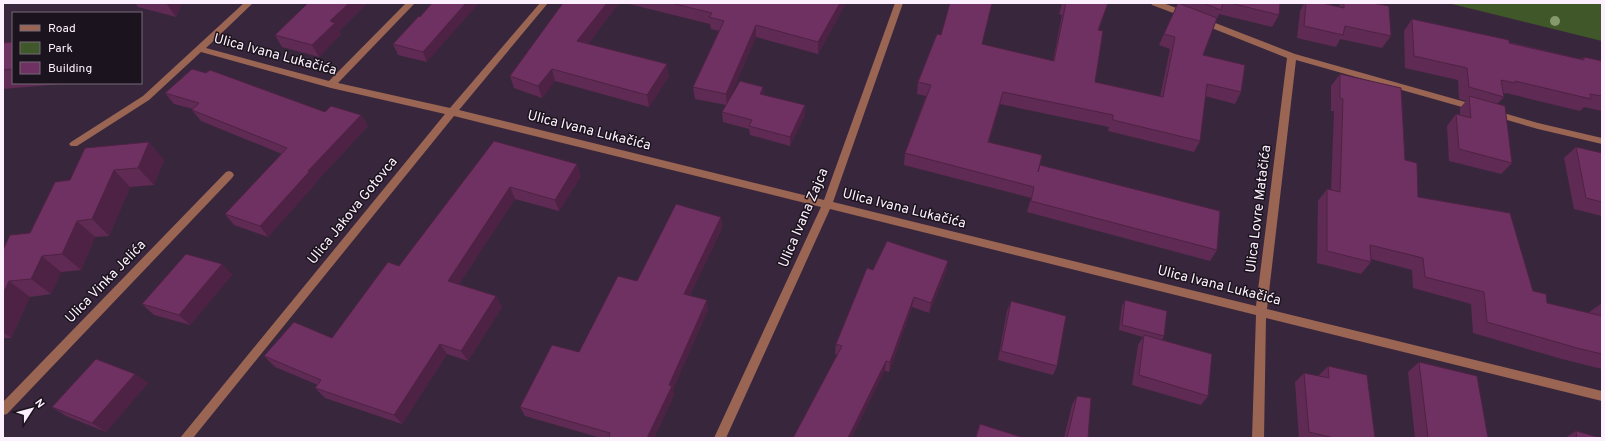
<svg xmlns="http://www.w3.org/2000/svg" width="1605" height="441" font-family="Overpass,sans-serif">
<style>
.green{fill:#405729}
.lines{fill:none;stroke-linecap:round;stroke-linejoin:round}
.minor{fill:#9b6553;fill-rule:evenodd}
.tree{fill:#84996c}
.wall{fill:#5f2a53}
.shaded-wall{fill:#4e2244}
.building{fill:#6f3161;stroke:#4e2244}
.labels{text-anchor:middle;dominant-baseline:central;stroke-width:3;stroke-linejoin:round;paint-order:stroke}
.street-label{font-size:14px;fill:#fcf0fe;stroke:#1b131d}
</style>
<rect width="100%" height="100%" fill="#38273c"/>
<path class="green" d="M1448,3H1602V41Z"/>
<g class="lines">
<path class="minor" d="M244,3H253L206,48L329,81L406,3H415L338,83L450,108L540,3H548L459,110L824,200L895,3H903L833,202L1256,306L1287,58L1199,23L1198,21L1202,18L1205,19L1295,54L1476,105L1481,108L1476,111L1296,60L1267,309L1602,391V401L1266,318L1264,438H1252L1256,315L830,209L726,438H714L821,207L454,116L193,438H180L445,114L331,88L201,52L149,100L77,146H71L69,144L71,142L143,96Z
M1151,3H1163L1190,13L1191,15L1187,18L1184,17L1152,5Z
M1493,110L1538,123L1602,138V144L1538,129L1490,115L1488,113L1490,111Z
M229,171L232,172L234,175L232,178L7,414L3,415V402L226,172Z"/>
</g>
<circle class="tree" cx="1555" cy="21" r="5"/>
<path class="wall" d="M135,3H182L176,17L138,7Z
M308,3H367L339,31L341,34L319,57L282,47L275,35Z
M561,3H619L588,44L669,76L649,107L555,81L542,98L514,88L510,76L563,4Z
M625,3H846L818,54L756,37L729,99L764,95L805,115L790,146L750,135L749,129L723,122L722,112L726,105L695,99L693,87L719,31L711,29L710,24Z
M1062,3H1108L1099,30L1095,82L1160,97L1170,49L1159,45L1178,3H1280L1279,15L1272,27L1219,14L1203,55L1241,92L1235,104L1205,96L1200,141L1194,152L1108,131L1109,127L1000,104L989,142L1217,250L1210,261L1027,212L1031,198L904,165L905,153L926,96L917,94L918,82L941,35L1053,61L1062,15L1059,14Z
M1304,3H1321L1338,7L1341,3H1372L1391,36L1382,48L1340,39L1336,47L1297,38L1300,11Z
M419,16L427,62L398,55L393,44Z
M1412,19L1581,59L1584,57L1602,61V111L1584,107L1580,111L1506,93L1504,94H1503L1504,97L1497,104L1512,163L1501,174L1449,161L1447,126L1456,114L1460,115V108L1466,101L1459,99L1458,80L1405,68L1404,31Z
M13,42V83H73L3,89V43Z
M1340,74L1405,160L1418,197L1547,303L1588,313L1602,303V369L1562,359L1473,333L1471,304L1413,288L1412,270L1371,259V262L1361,274L1317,263L1318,201L1327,189L1331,190L1334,111H1331V86Z
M165,93L325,112L361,115L368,126L316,182V183L268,237L234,225L225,214L282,154L201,121L192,110L193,109L174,104Z
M494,141L581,176L559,211L515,199L459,284L496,296L502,307L468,361L447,354L402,424L325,398L315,388L318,385L275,367L264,356L332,338L399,266Z
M149,142L164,160L154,185L130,187L109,236L95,237L81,270L61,272L51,294L30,297L11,338H3V250L30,233L70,180Z
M1576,147L1602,153V216L1574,209L1564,158Z
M721,217L722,228L690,295L708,310L673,389L674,395L654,438H601L525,416L520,407L579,352L637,281Z
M948,261L946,272L929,313L912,307L889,372L835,354L836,344L873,270Z
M222,264L232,275L190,325L154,315L142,304Z
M1125,300L1164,336L1162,340L1208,396L1201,405L1132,385L1138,345L1143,337L1119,330L1122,306Z
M1011,301L1057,366L1053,375L998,360L1007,311Z
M1419,362L1488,438H1415L1408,372Z
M1328,366L1375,438H1299L1295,382L1304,373L1318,376Z
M135,374L148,383L106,432L66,416L52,407Z
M1077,396L1088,438H1064L1072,405Z
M980,424L1024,438H975Z
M1576,431L1601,438H1565Z"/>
<path class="shaded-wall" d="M166,3H182L176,17Z
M349,3H367L339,31L341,34L319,57L312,45L330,21Z
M466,3H479L427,62L423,52Z
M607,3H619L581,53L577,41Z
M840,3H846L818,54V42Z
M756,25V37L727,105L726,94Z
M667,64L669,76L649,107L647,95Z
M552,69L555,81L542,98L538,86Z
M763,87L764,97L760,94Z
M1003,92L1000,104L985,154L988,142Z
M805,105V115L790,146V137Z
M361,115L368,126L316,182V183L268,237L260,226L308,171Z
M149,142L164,160L154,185L138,168Z
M577,164L581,176L559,211L555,200Z
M114,170L130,187L109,236L92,219Z
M510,187L515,199L454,292L448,281Z
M721,217L722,228L686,304L684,294Z
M77,221L95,237L81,270L62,254Z
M42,256L61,272L51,294L31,279Z
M948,261L946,272L929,313L931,303Z
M222,264L232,275L190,325L179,315Z
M9,281L30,297L11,338L3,332V294Z
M496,296L502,307L468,361L461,351Z
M914,297L912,307L889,372L890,362Z
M707,300L708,310L673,389L674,395L654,438H647L669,385Z
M440,344L447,354L402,424L394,415Z
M886,361L885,370L852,438H848Z
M135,374L148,383L106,432L92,423Z"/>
<path class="building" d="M308,3H349L330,21L335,23L312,45L275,35Z
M432,3H466L423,52L393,44L419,16L420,17Z
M563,3H607L577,41L667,64L647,95L552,69L538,86L510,76Z
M671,3H840L818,42L756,25L726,94L693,87L724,21L709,17L712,13Z
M950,3H992L982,44L1054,61L1066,3H1108L1098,30L1103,31L1095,82L1163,97L1175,37L1164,34L1178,3L1217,18L1203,55L1245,65L1241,92L1207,84L1200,141L1113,120V115L1003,92L988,142L1042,155L1038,172L1040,165L1220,211L1217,250L1031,201L1034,187L905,153L931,85L918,82L937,34L941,35Z
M1203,3H1223L1221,10Z
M1230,3H1280L1279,15Z
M1306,3H1321L1344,8V3H1372L1389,6L1391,36L1345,26L1343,35L1304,26Z
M1412,19L1509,40V43L1584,60V57L1602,61V96L1590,94L1591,99L1515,81V83L1501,80L1504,97L1469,87L1467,68L1414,56Z
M13,42V69L3,70V43Z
M192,69L206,73L210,70L325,112L331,106L361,115L308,171L309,172L260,226L225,214L287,148L192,110L199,103L165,93Z
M1340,74L1401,88L1405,160L1417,163L1418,197L1510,213L1533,291L1546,294L1547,303L1602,316V354L1577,348L1487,322L1484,292L1425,277L1423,258L1370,245L1371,262L1327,251V189L1340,192L1343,99L1340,98Z
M740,81L763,87L760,94L805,105L790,137L749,126L752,120L722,112Z
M1469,96L1505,106L1512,163L1459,149L1456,114L1471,118Z
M494,141L577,164L555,200L510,187L448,281L496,296L461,351L440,344L394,415L315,388L321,380L264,356L294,322L332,338L388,262L399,266Z
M149,142L138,168L114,170L92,219L77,221L62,254L42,256L31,279L9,281L3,294V250L10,235L30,233L55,182L70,180L85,148Z
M1576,147L1602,153V202L1586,198Z
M676,204L721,217L684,294L707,300L669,385L672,386L647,438H609L610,433L520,407L552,345L579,352L618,276L637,281Z
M887,241L948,261L931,303L914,297L890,362L886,361L848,438H793L842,346L836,344L867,268L873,270Z
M186,254L222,264L179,315L142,304Z
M1125,300L1167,311L1164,336L1122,325Z
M1011,301L1066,316L1057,366L1001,351Z
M1144,335L1212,354L1208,396L1139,375Z
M96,359L135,374L92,423L52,407Z
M1419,362L1477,376L1488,438H1428Z
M1328,366L1367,375L1375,438H1334L1309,432L1304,373L1329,378Z
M1077,396L1091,398L1088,438H1067Z
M980,424L1024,438H976Z
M1576,431L1601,438H1577Z"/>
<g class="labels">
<g class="street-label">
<text transform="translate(275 55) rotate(15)">Ulica Ivana Lukačića</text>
<text transform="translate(589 131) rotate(14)">Ulica Ivana Lukačića</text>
<text transform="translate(904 209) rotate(14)">Ulica Ivana Lukačića</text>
<text transform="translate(1259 209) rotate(-83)">Ulica Lovre Matačića</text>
<text transform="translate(353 211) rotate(-51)">Ulica Jakova Gotovca</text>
<text transform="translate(804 218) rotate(-67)">Ulica Ivana Zajca</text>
<text transform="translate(106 282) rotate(-46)">Ulica Vinka Jelića</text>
<text transform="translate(1219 286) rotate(14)">Ulica Ivana Lukačića</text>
</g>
</g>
<rect width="1605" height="441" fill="none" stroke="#fcf0fe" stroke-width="8"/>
<rect x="12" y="12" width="130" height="72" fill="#1b131d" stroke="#756b77"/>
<rect x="20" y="25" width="20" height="6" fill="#9b6553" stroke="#756b77"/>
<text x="48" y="32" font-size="12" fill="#fcf0fe">Road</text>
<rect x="20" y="42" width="20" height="12" fill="#405729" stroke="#756b77"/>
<text x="48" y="52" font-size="12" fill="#fcf0fe">Park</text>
<rect x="20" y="62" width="20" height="12" fill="#6f3161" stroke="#756b77"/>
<text x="48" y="72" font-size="12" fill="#fcf0fe">Building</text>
<g transform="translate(32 409) rotate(54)" stroke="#1b131d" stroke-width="3" paint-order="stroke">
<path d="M0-3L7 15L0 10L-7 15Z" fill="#fcf0fe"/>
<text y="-6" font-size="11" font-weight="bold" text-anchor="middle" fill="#fcf0fe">N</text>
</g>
</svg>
